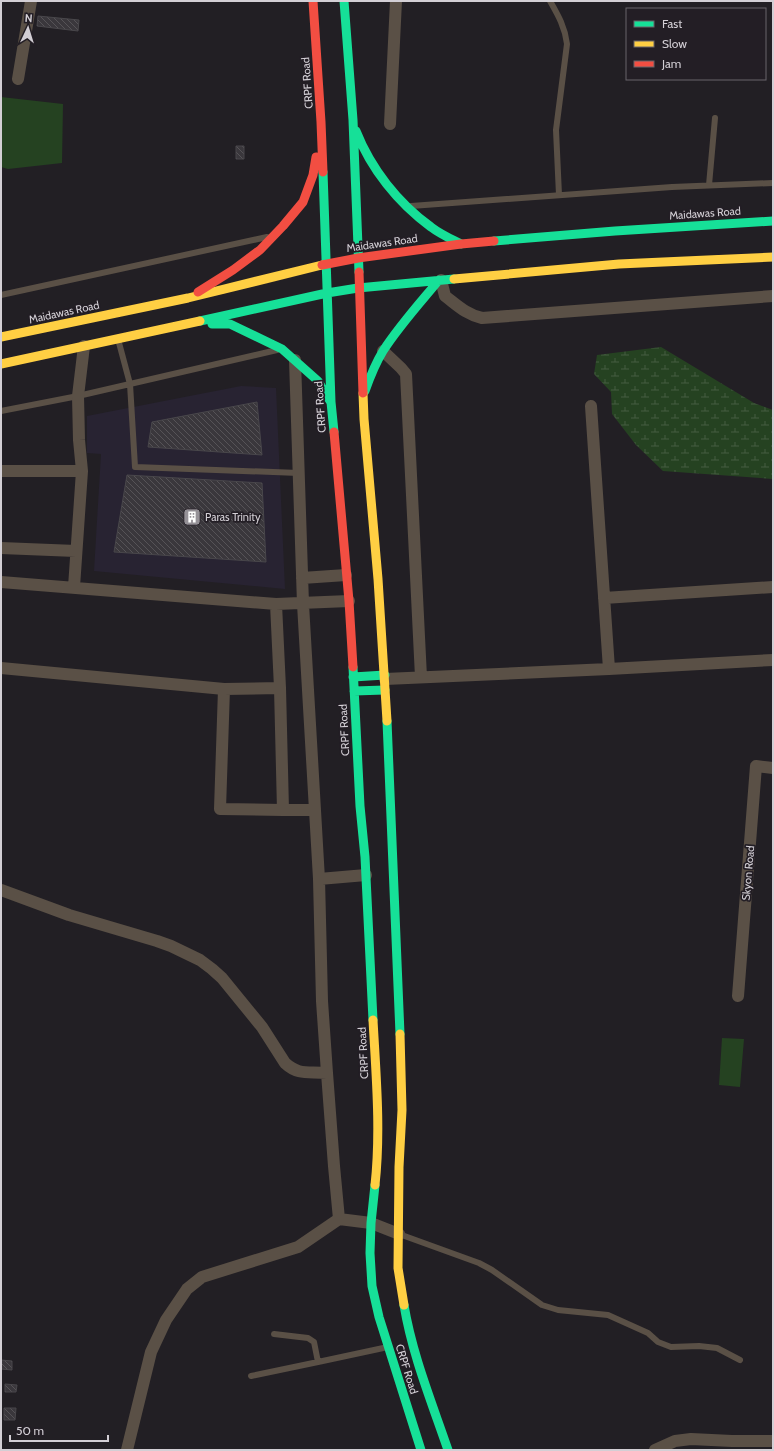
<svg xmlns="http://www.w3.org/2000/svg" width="774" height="1451" font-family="Cabin,sans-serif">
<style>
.commercial{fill:#282332}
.wetland{fill:url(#wetland-marsh)}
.pitch{fill:#254221}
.building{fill:url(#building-back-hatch);stroke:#49474b}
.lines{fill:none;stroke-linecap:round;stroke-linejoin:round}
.lane{stroke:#5a5046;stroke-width:6}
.street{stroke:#5a5046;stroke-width:12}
.fast{stroke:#16e098;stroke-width:9}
.slow{stroke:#ffcf43;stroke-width:9}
.jam{stroke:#f24e42;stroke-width:9}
.labels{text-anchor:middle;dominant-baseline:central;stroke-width:3.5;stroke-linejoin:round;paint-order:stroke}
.street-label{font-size:11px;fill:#d3cfd5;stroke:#231e25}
.poi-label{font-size:11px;fill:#d3cfd5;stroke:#231e25;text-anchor:start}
</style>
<defs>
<pattern id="wetland-marsh" width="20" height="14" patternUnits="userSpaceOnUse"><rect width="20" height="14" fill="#254221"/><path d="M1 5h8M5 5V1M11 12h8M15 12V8" fill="none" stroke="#445c40"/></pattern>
<pattern id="building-back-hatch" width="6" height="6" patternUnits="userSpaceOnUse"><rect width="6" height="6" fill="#3a373c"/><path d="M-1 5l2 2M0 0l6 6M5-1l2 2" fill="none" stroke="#565357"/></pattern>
</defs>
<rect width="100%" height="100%" fill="#221f24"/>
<path class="commercial" d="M241,386L276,388L285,589L94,571L101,454L87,453V416Z"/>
<path class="wetland" d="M661,347L754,403L773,410V479L663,471L636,445L612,414L611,392L594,374L597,355Z"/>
<path class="pitch" d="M1,97L63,104L62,163L8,169L1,167Z
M722,1038L744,1039L740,1087L719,1085Z"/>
<path class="building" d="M38,16L79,20L78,31L37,26Z
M236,146H244V159H236Z
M257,402L262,455L148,447L152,422Z
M127,475L262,483L266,562L114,552Z
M1,1360L12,1361V1370L1,1369Z
M5,1384L17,1385L16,1392H5Z
M4,1408H16L15,1420H4Z"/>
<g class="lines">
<path class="lane" d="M550,1C558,15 565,27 567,44L556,130L559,195
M709,185L715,118
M411,206L672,187L773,183
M1,295L267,237
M118,339L130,384L135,467L299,473
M1,411L78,396L277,350
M399,1234L479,1263L492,1270L542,1305L558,1310L608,1315L648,1333L658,1342L671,1347L699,1346L717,1348L740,1360
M274,1334L308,1338L314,1342L318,1362L388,1347
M251,1376L318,1362"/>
<path class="street" d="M18,79L31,1
M390,124L396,1
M441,280L445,296C457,305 467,315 482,318L773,296
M383,351L401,368L406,374L421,677
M295,360L303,604L319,879
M591,406L609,669
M1,471H82
M1,548L76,551
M302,578L346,575
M1,582L276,604L349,601
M74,587L82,471L79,440L78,396L84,346
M604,598L773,587
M1,668L224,689L280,688L276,604
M385,679L609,669L773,660
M224,689L220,809L283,810L280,688
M283,810H315
M1,890L69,915L157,941L171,946L200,960L212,969L222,978L262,1027L285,1063C299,1076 309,1071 327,1073L322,1001L319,879L366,875
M738,996L756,766L773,768
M327,1073L334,1166L339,1219
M127,1450L151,1352L166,1320L187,1289L202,1277L298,1247L339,1219L371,1223L399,1234
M655,1450L675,1441L691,1439L732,1441H773"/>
<path class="fast" d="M344,1L353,120L359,272
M356,131C371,169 398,203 431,227C440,234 451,239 461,244
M323,172L331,402L334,432
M494,241L615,231L773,221
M200,321L327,293L358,288L454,279
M212,324H230L282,349L318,381L330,401
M365,391C370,377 375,364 383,351C399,326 420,303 439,280
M353,667L360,806L365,857L373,1020
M353,677L385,675
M354,691L385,690
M387,721L400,1034
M375,1185L371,1223L370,1253L372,1286L379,1317L421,1450
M404,1305C412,1354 432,1403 448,1450"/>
<path class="slow" d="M454,279L619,264L773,257
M1,337L188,298L322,265
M1,364L200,321
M363,393L364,419L378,579L387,721
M373,1020C376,1075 381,1131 375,1185
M400,1034L402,1110L399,1167L398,1268L404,1305"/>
<path class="jam" d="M313,1L321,122L323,172
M322,265L358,258L461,244L494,241
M359,272L363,393
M198,292L233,270L260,250L283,226L303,202L313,175L316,157
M334,432L349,601L353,667"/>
</g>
<defs>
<symbol id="building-square" viewBox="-11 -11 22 22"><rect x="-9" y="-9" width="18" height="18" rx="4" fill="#959197" stroke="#231e25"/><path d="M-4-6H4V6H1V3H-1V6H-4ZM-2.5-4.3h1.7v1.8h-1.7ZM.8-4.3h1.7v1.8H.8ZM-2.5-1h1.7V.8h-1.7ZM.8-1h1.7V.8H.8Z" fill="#fff"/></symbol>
</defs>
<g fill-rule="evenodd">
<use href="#building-square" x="182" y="507" width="20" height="20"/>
</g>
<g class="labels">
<g class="street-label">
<text transform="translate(307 83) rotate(-94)">CRPF Road</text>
<text transform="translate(705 213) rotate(-4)">Maidawas Road</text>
<text transform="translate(382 243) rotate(-8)">Maidawas Road</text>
<text transform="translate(64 312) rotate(-12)">Maidawas Road</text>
<text transform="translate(320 407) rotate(-94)">CRPF Road</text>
<text transform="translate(344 730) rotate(-93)">CRPF Road</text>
<text transform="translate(748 873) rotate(-85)">Skyon Road</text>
<text transform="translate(363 1053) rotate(-93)">CRPF Road</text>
<text transform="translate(407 1369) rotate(73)">CRPF Road</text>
</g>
<g class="poi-label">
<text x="205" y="517">Paras Trinity</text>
</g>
</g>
<rect width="774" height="1451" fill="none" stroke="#d3cfd5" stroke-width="4"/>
<rect x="626" y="8" width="140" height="72" fill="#231e25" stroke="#69656b"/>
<rect x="634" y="21" width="20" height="6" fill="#16e098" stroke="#69656b"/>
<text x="662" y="28" font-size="12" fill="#d3cfd5">Fast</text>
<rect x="634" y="41" width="20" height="6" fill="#ffcf43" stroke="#69656b"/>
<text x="662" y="48" font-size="12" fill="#d3cfd5">Slow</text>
<rect x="634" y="61" width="20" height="6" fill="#f24e42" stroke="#69656b"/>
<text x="662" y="68" font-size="12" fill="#d3cfd5">Jam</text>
<g transform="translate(28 28) rotate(4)" stroke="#231e25" stroke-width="3" paint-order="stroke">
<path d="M0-3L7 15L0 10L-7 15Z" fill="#d3cfd5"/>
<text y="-6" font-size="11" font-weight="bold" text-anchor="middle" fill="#d3cfd5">N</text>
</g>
<path d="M10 1435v6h98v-6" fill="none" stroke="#d3cfd5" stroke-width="2"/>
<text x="16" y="1435" font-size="12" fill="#d3cfd5" stroke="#231e25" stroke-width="3" paint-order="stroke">50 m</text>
</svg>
